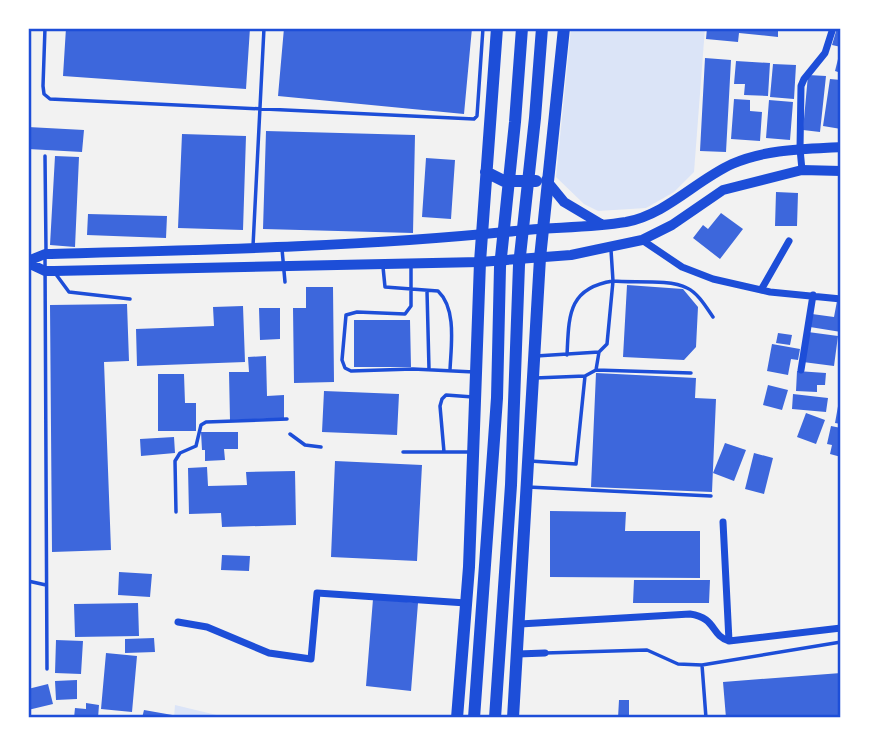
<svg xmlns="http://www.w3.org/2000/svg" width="869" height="746" font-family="'Work Sans',sans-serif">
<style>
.green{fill:#dbe4f7}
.building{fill:#3d67dc}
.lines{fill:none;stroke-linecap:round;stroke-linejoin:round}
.service{stroke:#1d4ed8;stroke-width:3.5}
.minor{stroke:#1d4ed8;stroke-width:7}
.secondary{stroke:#1d4ed8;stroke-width:10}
.trunk{stroke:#1d4ed8;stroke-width:12}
.neatline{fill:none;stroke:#1d4ed8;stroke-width:2.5}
</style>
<rect width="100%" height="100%" fill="#f2f2f2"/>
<path class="green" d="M571,28H705L694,172L674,192L646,208L598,211L584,204L556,177Z
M175,705L229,718H174Z"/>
<path class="building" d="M66,28H250L246,89L63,76Z
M284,28H472L464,114L278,96Z
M707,28H778V37L739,33L738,42L706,39Z
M837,28H841V47L832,45Z
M840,51H841V73L835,71Z
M705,58L731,60L726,152L700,151Z
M736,61L770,63L768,96L744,95L745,84H734Z
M773,64L796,65L794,99L770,97Z
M808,75L826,76L820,132L803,130Z
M830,79L841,80V129L823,126Z
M734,99L750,100V111L762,112L760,141L731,139Z
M769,100L793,102L790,140L766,138Z
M28,127L84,130L82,152L28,149Z
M266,131L415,135L413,233L263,229Z
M182,134L246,136L243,230L178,228Z
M55,156L79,157L75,247L50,245Z
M426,158L455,160L451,219L422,217Z
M776,192L798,193L797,226H775Z
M721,213L743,229L720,259L693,238L703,225L708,229Z
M88,214L167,216L166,238L87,235Z
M627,285L683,289L698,307L696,347L684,360L623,357Z
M306,287H333L334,382L294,383L293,308H306Z
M837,301L841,302V332L810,327L812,314L834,317Z
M127,304L129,361L104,362L111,550L52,552L50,305Z
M243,306L245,362L137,366L136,329L214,326L213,307Z
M259,308H280V339L260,340Z
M354,320H410L411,367H354Z
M808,332L838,336L834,366L803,362Z
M778,333L792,335L790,345L776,343Z
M772,344L800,349L798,360L791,359L788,375L767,371Z
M266,356L267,396L284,395V418L230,420L229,372H249L248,357Z
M797,371L826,373L825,385H817V392L796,391Z
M596,373L696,378L695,398L716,399L712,492L591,487Z
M158,374H184L185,403H196V431H158Z
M768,385L788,390L782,410L763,405Z
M324,391L399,394L397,435L322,432Z
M793,394L828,398L826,412L792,409Z
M840,395H841V424L835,423Z
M806,413L825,420L816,444L797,437Z
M831,426L841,428V457L830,454L832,445L827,444Z
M201,432H238V449H224L225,460L205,461V450H202Z
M174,437L175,453L141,456L140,439Z
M725,443L746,450L734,481L713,473Z
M754,453L773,458L764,494L745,489Z
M335,461L422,465L417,561L331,557Z
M207,467L208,486L247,485L246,472L295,471L296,525L222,527L221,513L189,514L188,468Z
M550,511L626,512L625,531H700V578L550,577Z
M222,555L250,556L249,571L221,570Z
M119,572L152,574L150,597L118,595Z
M634,580H710L709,603H633Z
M373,599L418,603L411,691L366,686Z
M138,603L139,636L75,637L74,604Z
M154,638L155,652L125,653V639Z
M56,640L83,641L81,674L55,673Z
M106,653L137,656L132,712L101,709Z
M841,673V718H726L723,682Z
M77,680V699L56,700L55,681Z
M48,684L53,704L28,710V689Z
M619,700H629V718H618Z
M86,703L99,705L98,718H74L75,708L86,709Z
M144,710L178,716V718H142Z"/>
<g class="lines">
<path class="service" d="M45,28L43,86L44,94L50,99L474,119L477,116L483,28
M45,156L46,250
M253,246L264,28
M282,249L285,282
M45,258L47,669
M411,266V306L405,314L357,312L346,315L342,360L345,368L351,371L413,369L474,372
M383,267L385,287L438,291C457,309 451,346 450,370
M55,273L69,292L130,299
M427,291L429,369
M567,355C569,317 567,288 613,281L611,250
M536,356L599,352L607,344L613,281C633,283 670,279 687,288C698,293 706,307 713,317
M596,370L599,352
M535,378L585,376L596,370L691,373
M290,434L305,445L321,447
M403,452H471
M444,452L440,406L442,399L446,395L473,397
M530,461L576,464L585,376
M528,487L711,496
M176,512L175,461L180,453L196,446L201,425L206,422L287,419
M28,581L46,585
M545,653L647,650L678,664L702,665L841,642
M702,665L706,718"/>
<path class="minor" d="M802,170L800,149L801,86L804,79L825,53L833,28
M642,240L682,267L713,279L770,292L841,299
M761,290L789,241
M801,370L813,295
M723,522L729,641
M178,622L207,627L269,653L311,659L317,593L466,603
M520,624L690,614C717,618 710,635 729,641L841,628
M518,654L545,653"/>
<path class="secondary" d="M546,180L564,202L601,224
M28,261L45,254C202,250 359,247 515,231C552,227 589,228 626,222C667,214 695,181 732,164C766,149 805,149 841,147
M28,263L45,271H54L480,262L571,255L642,240L672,225L723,190L802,170L841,171"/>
<path class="trunk" d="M486,172L504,181H536
M457,718L469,567L480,262L497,28
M474,718L497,398L500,267L515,122L522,28
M495,718L511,485L519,265L535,118L542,28
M513,718L540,258L564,28"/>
</g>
<rect width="869" height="746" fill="none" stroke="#ffffff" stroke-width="60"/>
<rect x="30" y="30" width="809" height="686" class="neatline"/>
</svg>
